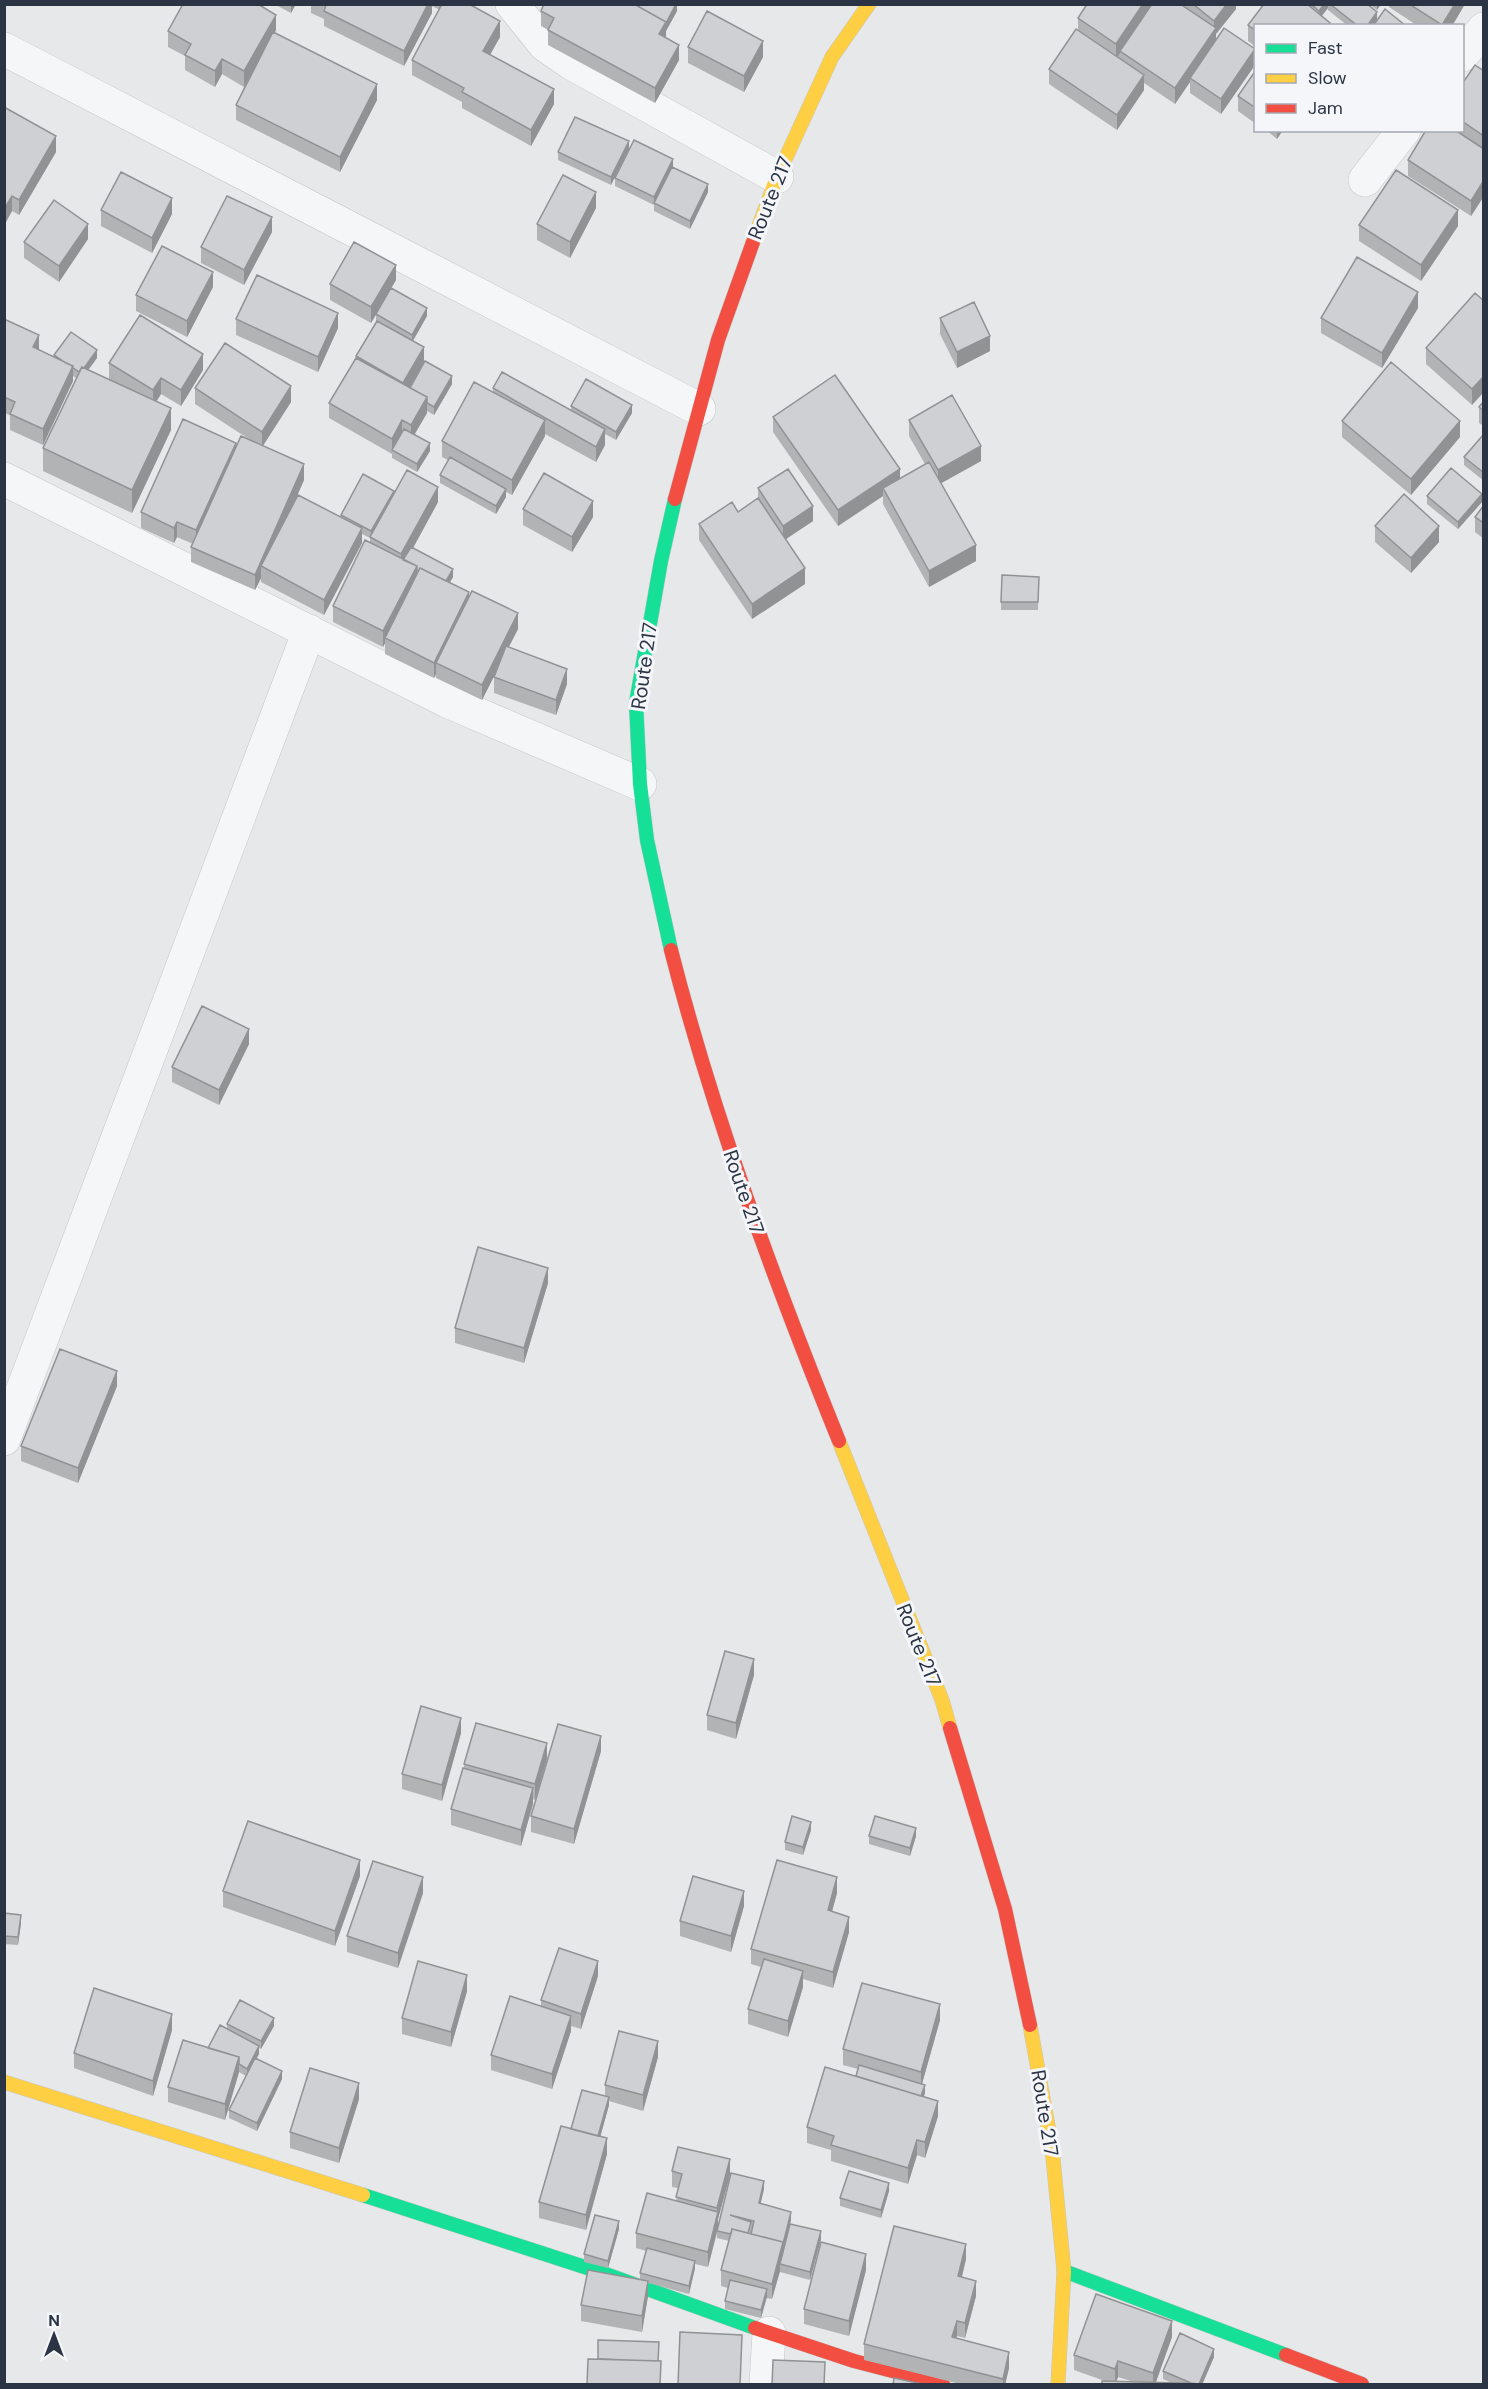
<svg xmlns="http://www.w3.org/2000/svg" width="1488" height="2389" font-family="'DM Sans',sans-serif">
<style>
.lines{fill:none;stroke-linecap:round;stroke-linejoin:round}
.street-casing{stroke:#c4c6c8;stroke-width:34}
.fast-casing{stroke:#c4c6c8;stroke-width:15}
.slow-casing{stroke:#c4c6c8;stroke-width:15}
.jam-casing{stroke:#c4c6c8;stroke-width:15}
.street{stroke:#f5f6f7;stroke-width:33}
.fast{stroke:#16e098;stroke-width:14}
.slow{stroke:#ffcf43;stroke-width:14}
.jam{stroke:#f24e42;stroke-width:14}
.wall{fill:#b1b3b5;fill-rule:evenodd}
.shaded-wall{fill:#909294}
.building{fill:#ced0d3;stroke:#909294;stroke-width:1.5}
.labels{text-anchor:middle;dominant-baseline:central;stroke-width:6;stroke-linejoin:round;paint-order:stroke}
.street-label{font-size:20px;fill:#2b3445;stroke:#f4f6f9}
</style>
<rect width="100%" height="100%" fill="#e6e8ea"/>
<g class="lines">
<defs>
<path id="street" d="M512,4L545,45L571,63L777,177
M4,49L699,409
M1462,55L1484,29
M1365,180L1404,130
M4,479L447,701L640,784
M4,1439L309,631
M766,2384L769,2333"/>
<path id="fast" d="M671,950L647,840L640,784L636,703L661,561L675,499
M363,2195L603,2273L755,2328
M1064,2271L1286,2355"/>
<path id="slow" d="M753,242L777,177L832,57L869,4
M839,1441L942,1700L950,1728
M1030,2025L1052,2148L1064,2271L1058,2384
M4,2082L363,2195"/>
<path id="jam" d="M675,499L718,340L753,242
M671,950C714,1118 774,1280 839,1441
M950,1728L1005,1909L1030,2025
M755,2328L854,2361L943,2384
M1286,2355L1362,2384"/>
</defs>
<use href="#street" class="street-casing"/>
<use href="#fast" class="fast-casing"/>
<use href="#slow" class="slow-casing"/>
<use href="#jam" class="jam-casing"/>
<use href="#street" class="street"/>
<use href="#fast" class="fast"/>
<use href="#slow" class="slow"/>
<use href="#jam" class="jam"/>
</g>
<path class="wall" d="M274,4H296L291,13Z
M311,4H469L500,37L490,55L554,104L531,146L462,108V102L412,75V60L440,10L432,6V13L404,66L324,26V19L311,13Z
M677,4V11L666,31V38L679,60L655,103L548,45V30L541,26V11Z
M1087,4H1236V9L1216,34V41L1255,65L1221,114L1190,93V82L1175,104L1144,83V90L1117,130L1049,84V69L1078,30V18Z
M1264,4H1367L1377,20L1406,26H1348L1328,10V8L1322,16L1330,26H1256V47L1248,41V25Z
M1369,4H1381L1377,10Z
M1389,4H1465L1452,26H1418L1389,7Z
M276,30L275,33L377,100L340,172L236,120V105L244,87L222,74L215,87L185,70V56L168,47V31Z
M688,47L763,57L744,92L688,63Z
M1256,70V124L1238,111V96Z
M1484,71V196L1471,216L1408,176V160L1426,130H1462V84Z
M4,107L56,152L19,215L12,211L6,222L4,221Z
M1266,130H1283L1277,139Z
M629,149L611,185L558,160V152Z
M673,167L708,192L690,229L654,211V205L615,186V178Z
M596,208L570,258L537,240V224Z
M101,210L172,214L152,253L101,226Z
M1359,225L1458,226L1421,281L1359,241Z
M272,232L244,285L201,263V247Z
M88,239L59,282L24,258V242Z
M396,280L391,288L427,316L413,341L424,363L452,384L434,415L427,411V413L415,434L430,451L417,472L392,458V453V454L329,418V403L356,358V356L376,322V315L371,323L330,300V284Z
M213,287L187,337L136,311V295Z
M1484,301L1472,405L1426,364V348Z
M1418,308L1382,368L1321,333V318Z
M940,318L990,351L957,368L940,334Z
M4,319L39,350L54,357V355L97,358L88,370L113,381L109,379V363L203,370L181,406L161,394L157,401L171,430L132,513L43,471V448L76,378L73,376V381L43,445L10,430V415L4,413Z
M236,319L338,328L318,372L236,335Z
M195,388L291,402L263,446L304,480L294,503L341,517V515L394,494L438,502L413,548L453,577L449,583L469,597L518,629L508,648L567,684L556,715L494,693V676L482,700L436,678V674L434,678L385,654V643L383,647L333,622V606L370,543V538L362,534V543L324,615L261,582V578L255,590L191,562V547L193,544L177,537L174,543L141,528V512L236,447L255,443L195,404Z
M493,388L571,410V406L632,413L616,440L605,434V445L596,462L545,434V436L512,495L506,492V497L496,514L440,483V475L448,460L442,457V441L493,392Z
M1484,401V426L1479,423V407Z
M773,417L900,479L925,464L909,436V420L981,461L941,483L976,561L929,587L883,504V496L838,526L773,432Z
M1342,421L1460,437L1411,495L1342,437Z
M1484,434V481L1464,465V457Z
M758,488L813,521L786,539L805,584L752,619L699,540V524L738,512L758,498Z
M1427,496L1482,502L1458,529L1427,504Z
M1484,505V539L1475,532V517Z
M523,509L593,517L572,552L523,525Z
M1375,526L1439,542L1411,573L1375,542Z
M1039,577L1038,610H1001V602Z
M249,1044L219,1105L172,1082V1067Z
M548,1283L524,1363L455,1343V1328Z
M117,1386L78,1483L21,1461V1446Z
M754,1675L736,1739L707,1730V1715Z
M461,1733L442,1801L402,1789V1774Z
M601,1751L574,1844L531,1832V1816Z
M547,1759L535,1800L533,1799V1804L521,1846L451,1825V1809L464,1768V1764Z
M811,1830L803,1855L785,1850V1842Z
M869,1836H916L910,1856L869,1844Z
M360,1876L335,1946L223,1907V1891Z
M423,1893L398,1968L347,1952V1936Z
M837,1893L832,1911L849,1932L833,1988L803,1979V1987L788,2037L748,2024V2009L761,1967L751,1964V1949Z
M744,1906L731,1952L680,1936V1921Z
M4,1913L21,1923L18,1945L4,1944Z
M598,1976L581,2029L571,2026V2031L552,2089L491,2070V2055L541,2006V2000Z
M467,1991L451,2047L402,2034V2018Z
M940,2020L922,2084L925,2093L923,2097L938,2116L925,2158L917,2155L908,2184L831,2161V2150L807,2143V2127L856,2076L858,2069L843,2065V2049Z
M227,2024L274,2026L261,2049L259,2048V2054L256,2059L282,2079L257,2131L229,2118V2110L246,2076L239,2072L225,2120L168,2102V2087L227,2028Z
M172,2030L153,2096L74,2068V2053Z
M658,2057L643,2111L609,2101V2105L600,2137L607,2154L586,2230L539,2218V2202L571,2129L605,2096V2085Z
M359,2099L339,2163L290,2148V2132Z
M672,2171L730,2175L718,2219V2225L764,2189L760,2204L791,2220L783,2251L821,2239L810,2280L780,2272V2271L772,2299L766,2298L761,2318L725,2309V2301L728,2288L721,2286V2270L729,2241L717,2238V2233L708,2267L695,2264V2268L689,2294L648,2283V2296L642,2332L581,2321V2305L640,2279V2273L646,2251L636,2248V2233L676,2201L678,2188L672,2187Z
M889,2191L881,2218L840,2206V2198Z
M619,2229L608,2268L584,2262V2254Z
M966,2259L962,2277L976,2296L965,2338L957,2336L956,2338L1009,2368L1005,2385H964L864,2360V2344Z
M866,2270L849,2336L804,2324V2309Z
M1096,2294L1172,2321V2337L1155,2383H1172L1163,2379V2371L1180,2333L1214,2349V2357L1202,2384L1218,2385H1102V2381H1105L1074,2370V2355ZM1118,2377L1134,2382H1116Z"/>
<path class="shaded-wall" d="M291,4H296L291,13Z
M428,4H432V13L404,66V51Z
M676,4H677V11L666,31V37L659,34Z
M1143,4H1153L1120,51V53L1116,59V44Z
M1227,4H1236V9L1216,34V44L1190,78V82L1175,104V88L1214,30V21Z
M1324,4H1328V8L1319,19V11Z
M1377,4H1381L1377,10Z
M1455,4H1465L1452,26L1442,25Z
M1377,12V20L1373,26H1367Z
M276,15V30L244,87V71Z
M500,21V37L483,67V51Z
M763,41V57L744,92V76Z
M679,45V60L655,103V88Z
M1255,49V65L1221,114V99Z
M222,59V74L215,87V71Z
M1144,75V90L1117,130V115Z
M377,84V100L340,172V157Z
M554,89V104L531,146V130Z
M1277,130H1283L1277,139Z
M56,136V152L19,215V200Z
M629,141V149L611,185V177Z
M673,159V167L654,205V197Z
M1484,180V196L1471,216V201Z
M708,184V192L690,229V221Z
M596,192V208L570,258V242Z
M12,196V211L6,222V206Z
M172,198V214L152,253V238Z
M1458,210V226L1421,281V265Z
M272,217V232L244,285V270Z
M88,224V239L59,282V266Z
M396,265V280L371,323V307Z
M213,272V287L187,337V321Z
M1418,292V308L1382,368V353Z
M427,308V316L412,342V335Z
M338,313V328L318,372V357Z
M39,335V350L33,347Z
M990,336V351L957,368V352Z
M424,347V363L403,398V383Z
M97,350V358L80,381V373Z
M203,354V370L181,406V390Z
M73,366V381L43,445V429Z
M452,376V384L434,415V407Z
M1484,376V392L1472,405V389Z
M161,378V394L153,406V390Z
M291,386V402L262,447V432Z
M427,397V413L411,440V425Z
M632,405V413L616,440V432Z
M171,408V430L132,513V490Z
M402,420V435L392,450V454V439Z
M545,420V436L512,495V480Z
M1460,421V437L1411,495V479Z
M605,429V445L596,462V447Z
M236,443V458L196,545V530Z
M430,443V451L417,472V464Z
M981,446V461L938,485V470Z
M304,464V480L265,568L261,566V578L255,590V575Z
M900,469V484L883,488V496L838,526V510Z
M438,487V502L401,570V554Z
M506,489V497L496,514V506Z
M394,491V499L371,539V531Z
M1482,494V502L1458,529V522Z
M593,501V517L572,552V537Z
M813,506V521L783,541V526Z
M177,522V537L174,543V528Z
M1439,526V542L1411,573V558Z
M362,528V543L324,615V600Z
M976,545V561L929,587V571Z
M417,566V582L385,638V643L383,647V631Z
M805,568V584L752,619V604Z
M453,569V577L444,593V585Z
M469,592V608L436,663V674L434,678V663Z
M518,613V629L482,700V685Z
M567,669V684L556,715V700Z
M249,1029V1044L219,1105V1090Z
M548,1268V1283L524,1363V1348Z
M117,1371V1386L78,1483V1468Z
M754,1659V1675L736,1739V1723Z
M461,1718V1733L442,1801V1785Z
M601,1736V1751L574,1844V1829Z
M547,1743V1759L535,1800V1784Z
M533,1788V1804L521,1846V1830Z
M811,1822V1830L803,1855V1847Z
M916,1828V1836L910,1856V1848Z
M6,1835V1850L4,1856V1840Z
M360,1860V1876L335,1946V1931Z
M423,1877V1893L398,1968V1953Z
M837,1877V1893L828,1926V1910Z
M744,1891V1906L731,1952V1936Z
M21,1915V1923L18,1945V1937Z
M849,1917V1932L833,1988V1972Z
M598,1961V1976L581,2029V2014Z
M803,1971V1987L788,2037V2021Z
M467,1975V1991L451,2047V2032Z
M940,2004V2020L921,2087V2072Z
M172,2014V2030L153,2096V2081Z
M571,2016V2031L552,2089V2074Z
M274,2018V2026L261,2049V2041Z
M658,2041V2057L643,2111V2095Z
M259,2046V2054L247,2077V2069Z
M239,2057V2072L225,2120V2104Z
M282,2071V2079L257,2131V2123Z
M359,2083V2099L339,2163V2148Z
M925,2085V2093L919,2111V2103Z
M609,2097V2105L598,2145V2137Z
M938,2101V2116L925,2158V2142Z
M607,2138V2154L586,2230V2215Z
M917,2140V2155L908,2184V2168Z
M730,2159V2175L718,2219V2227L708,2267V2252L717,2217V2208Z
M764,2181V2189L759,2211V2203Z
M889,2183V2191L881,2218V2210Z
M791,2212V2220L780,2264V2271L772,2299V2284Z
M619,2221V2229L608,2268V2261Z
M821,2231V2239L810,2280V2272Z
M966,2244V2259L958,2292V2276Z
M866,2254V2270L849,2336V2321Z
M695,2261V2268L689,2294V2286Z
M648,2281V2296L642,2332V2316Z
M976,2281V2296L965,2338V2323Z
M767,2289V2297L761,2318V2310Z
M957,2321V2336L952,2353V2337Z
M1172,2321V2337L1155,2385H1153V2373Z
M1214,2349V2357L1202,2385H1198Z
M1009,2352V2368L1005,2385H1003V2379Z
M1118,2361V2377L1115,2385V2369Z"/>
<path class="building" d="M183,4H258L276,15L244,71L222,59L215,71L185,55L191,44L168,31Z
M325,4H428L404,51L324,11L326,5Z
M442,4H469L500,21L483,51L554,89L531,130L462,92L464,88L412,60Z
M544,4H634L666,22L659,34L679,45L655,88L548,30L554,18L541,11Z
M634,4H676L666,23V22Z
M1087,4H1143L1116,44L1078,18Z
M1152,4H1180L1216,28L1175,88L1120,51Z
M1193,4H1227L1214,21Z
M1264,4H1307L1330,23L1328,26H1256V31L1248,25Z
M1311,4H1324L1319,11Z
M1330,4H1367L1377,12L1367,26H1358Z
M1409,4H1455L1442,25Z
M1385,9L1406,26H1373Z
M707,11L763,41L744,76L688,47Z
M1224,28L1255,49L1221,99L1190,78Z
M1076,29L1144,75L1117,115L1049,69Z
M273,32L377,84L340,157L236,105Z
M1475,65L1484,71V136L1462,121V84Z
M1256,70V108L1238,96Z
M4,107L56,136L19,200L12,196L6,206H4Z
M575,117L629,141L611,177L558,152Z
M1426,130H1455L1484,149V180L1471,201L1408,160Z
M634,140L673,159L654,197L615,178Z
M672,167L708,184L690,221L654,203Z
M1396,170L1458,210L1421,265L1359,225Z
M121,172L172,198L152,238L101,210Z
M563,175L596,192L570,242L537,224Z
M227,196L272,217L244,270L201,247Z
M54,200L88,224L59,266L24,242Z
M354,242L396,265L371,307L330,284Z
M162,246L213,272L187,321L136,295Z
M1357,257L1418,292L1382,353L1321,318Z
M257,275L338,313L318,357L236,319Z
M391,288L427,308L412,335L376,314Z
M1475,293L1484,301V376L1472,389L1426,348Z
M974,302L990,336L957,352L940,318Z
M140,315L203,354L181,390L161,378L153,390L109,363Z
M4,319L39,335L33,347L73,366L43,429L10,414L15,402L4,397Z
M377,321L424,347L403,383L356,356Z
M71,332L97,350L84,368L82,367L79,372L72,367L73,366L66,363L54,355Z
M225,343L291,386L262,432L195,388Z
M356,358L427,397L411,425L402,420L392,439L329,403Z
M425,361L452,376L434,407L427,403V397L410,388Z
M1391,362L1460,421L1411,479L1342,421Z
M82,367L171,408L132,490L43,448Z
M502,372L605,429L596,447L493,388Z
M835,375L900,469L838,510L773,417Z
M586,379L632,405L616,432L571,406Z
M474,382L545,420L512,480L442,441Z
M952,395L981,446L938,470L909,420Z
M1484,401V411L1479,407Z
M183,419L236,443L196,530L177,522L174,528L141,512Z
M404,429L430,443L417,464L392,450Z
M1484,434V473L1464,457Z
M241,436L304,464L255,575L191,547Z
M450,457L506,489L496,506L440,475Z
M929,462L976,545L929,571L883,488Z
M1451,468L1482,494L1458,522L1427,496Z
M788,469L813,506L783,526L758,488Z
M407,470L438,487L401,554L370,537Z
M544,473L593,501L572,537L523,509Z
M363,474L394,491L371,531L341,515Z
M1404,494L1439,526L1411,558L1375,526Z
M298,495L362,528L324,600L261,566Z
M758,498L805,568L752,604L699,524L732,502L738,512Z
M1484,505V523L1475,517Z
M365,540L417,566L383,631L333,606Z
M411,547L453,569L446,581L420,568L418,572L417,571V566L403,560Z
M420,568L469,592L434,663L385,638Z
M1002,575L1039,577L1038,602H1001Z
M472,591L518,613L482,685L436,663Z
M506,646L567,669L556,700L494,677Z
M202,1006L249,1029L219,1090L172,1067Z
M478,1247L548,1268L524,1348L455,1328Z
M60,1349L117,1371L78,1468L21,1446Z
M725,1651L754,1659L736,1723L707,1715Z
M421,1706L461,1718L442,1785L402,1774Z
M476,1723L547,1743L535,1784L464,1764Z
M558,1724L601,1736L574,1829L531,1816Z
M463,1768L533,1788L521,1830L451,1809Z
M792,1816L811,1822L803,1847L785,1842Z
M875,1816L916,1828L910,1848L869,1836Z
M248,1821L360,1860L335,1931L223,1891Z
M777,1860L837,1877L828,1910L849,1917L833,1972L751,1949Z
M373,1861L423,1877L398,1953L347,1936Z
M693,1876L744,1891L731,1936L680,1921Z
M4,1913L21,1915L18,1937L4,1936Z
M559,1948L598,1961L581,2014L541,2000Z
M764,1959L803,1971L788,2021L748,2009Z
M418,1961L467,1975L451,2032L402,2018Z
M862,1983L940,2004L921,2072L843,2049Z
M94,1988L172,2014L153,2081L74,2053Z
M510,1996L571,2016L552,2074L491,2055Z
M240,2000L274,2018L261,2041L227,2024Z
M220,2025L259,2046L247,2069L239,2064V2057L208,2048Z
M619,2031L658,2041L643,2095L605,2085Z
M183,2040L239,2057L225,2104L168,2087Z
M255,2058L282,2071L257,2123L229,2110Z
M859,2065L925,2085L921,2096L856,2076Z
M825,2067L938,2101L925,2142L917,2140L908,2168L831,2145L834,2136L807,2127Z
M310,2068L359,2083L339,2148L290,2132Z
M582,2090L609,2097L598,2136L571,2129Z
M561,2126L607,2138L586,2215L539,2202Z
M678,2147L730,2159L717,2208L676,2197L682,2174L672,2171Z
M849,2171L889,2183L881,2210L840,2198Z
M731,2173L764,2181L759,2203L791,2212L782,2248L783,2242L751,2234L754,2221L730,2215L751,2222L748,2233L732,2229L731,2234L717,2231Z
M647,2193L718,2212L708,2252L636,2233Z
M595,2215L619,2221L608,2261L584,2254Z
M790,2224L821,2231L810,2272L780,2264Z
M894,2226L966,2244L958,2276L976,2281L965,2323L957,2321L952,2337L1009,2352L1003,2379L864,2344Z
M732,2229L783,2242L772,2284L721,2270Z
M821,2242L866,2254L849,2321L804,2309Z
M647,2248L695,2261L689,2286L640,2273Z
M588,2270L648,2281L642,2316L581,2305Z
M730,2280L767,2289L761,2310L725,2301Z
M1096,2294L1172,2321L1153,2373L1118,2361L1115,2369L1074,2355Z
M680,2332L742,2335L740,2385H678Z
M1180,2333L1214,2349L1199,2384L1191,2383L1163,2371Z
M598,2340L659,2342L658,2361L598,2359Z
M588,2359L661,2361L660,2385H587Z
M773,2360L825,2362L824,2385H772Z
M894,2378L927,2385H893Z
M1102,2381L1218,2384L1102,2385Z"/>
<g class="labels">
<g class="street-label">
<text transform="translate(770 198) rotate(-68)">Route 217</text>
<text transform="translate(644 666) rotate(-82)">Route 217</text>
<text transform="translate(744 1192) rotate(71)">Route 217</text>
<text transform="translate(919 1645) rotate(68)">Route 217</text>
<text transform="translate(1045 2113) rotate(81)">Route 217</text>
</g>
</g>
<rect width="1488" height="2389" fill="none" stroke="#2b3445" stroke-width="12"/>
<rect x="1254" y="24" width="210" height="108" fill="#f4f6f9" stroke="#a4a8b1" stroke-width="1.5"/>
<rect x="1266" y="44" width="30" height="9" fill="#16e098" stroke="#a4a8b1" stroke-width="1.5"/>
<text x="1308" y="54" font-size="18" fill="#2b3445">Fast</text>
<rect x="1266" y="74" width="30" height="9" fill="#ffcf43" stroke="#a4a8b1" stroke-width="1.5"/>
<text x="1308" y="84" font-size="18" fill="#2b3445">Slow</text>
<rect x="1266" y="104" width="30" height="9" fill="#f24e42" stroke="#a4a8b1" stroke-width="1.5"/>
<text x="1308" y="114" font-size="18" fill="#2b3445">Jam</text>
<g transform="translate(54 2335)" stroke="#f4f6f9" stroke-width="4.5" paint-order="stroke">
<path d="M0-4.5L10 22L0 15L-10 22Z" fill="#2b3445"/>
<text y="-9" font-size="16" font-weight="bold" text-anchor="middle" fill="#2b3445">N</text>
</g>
</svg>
